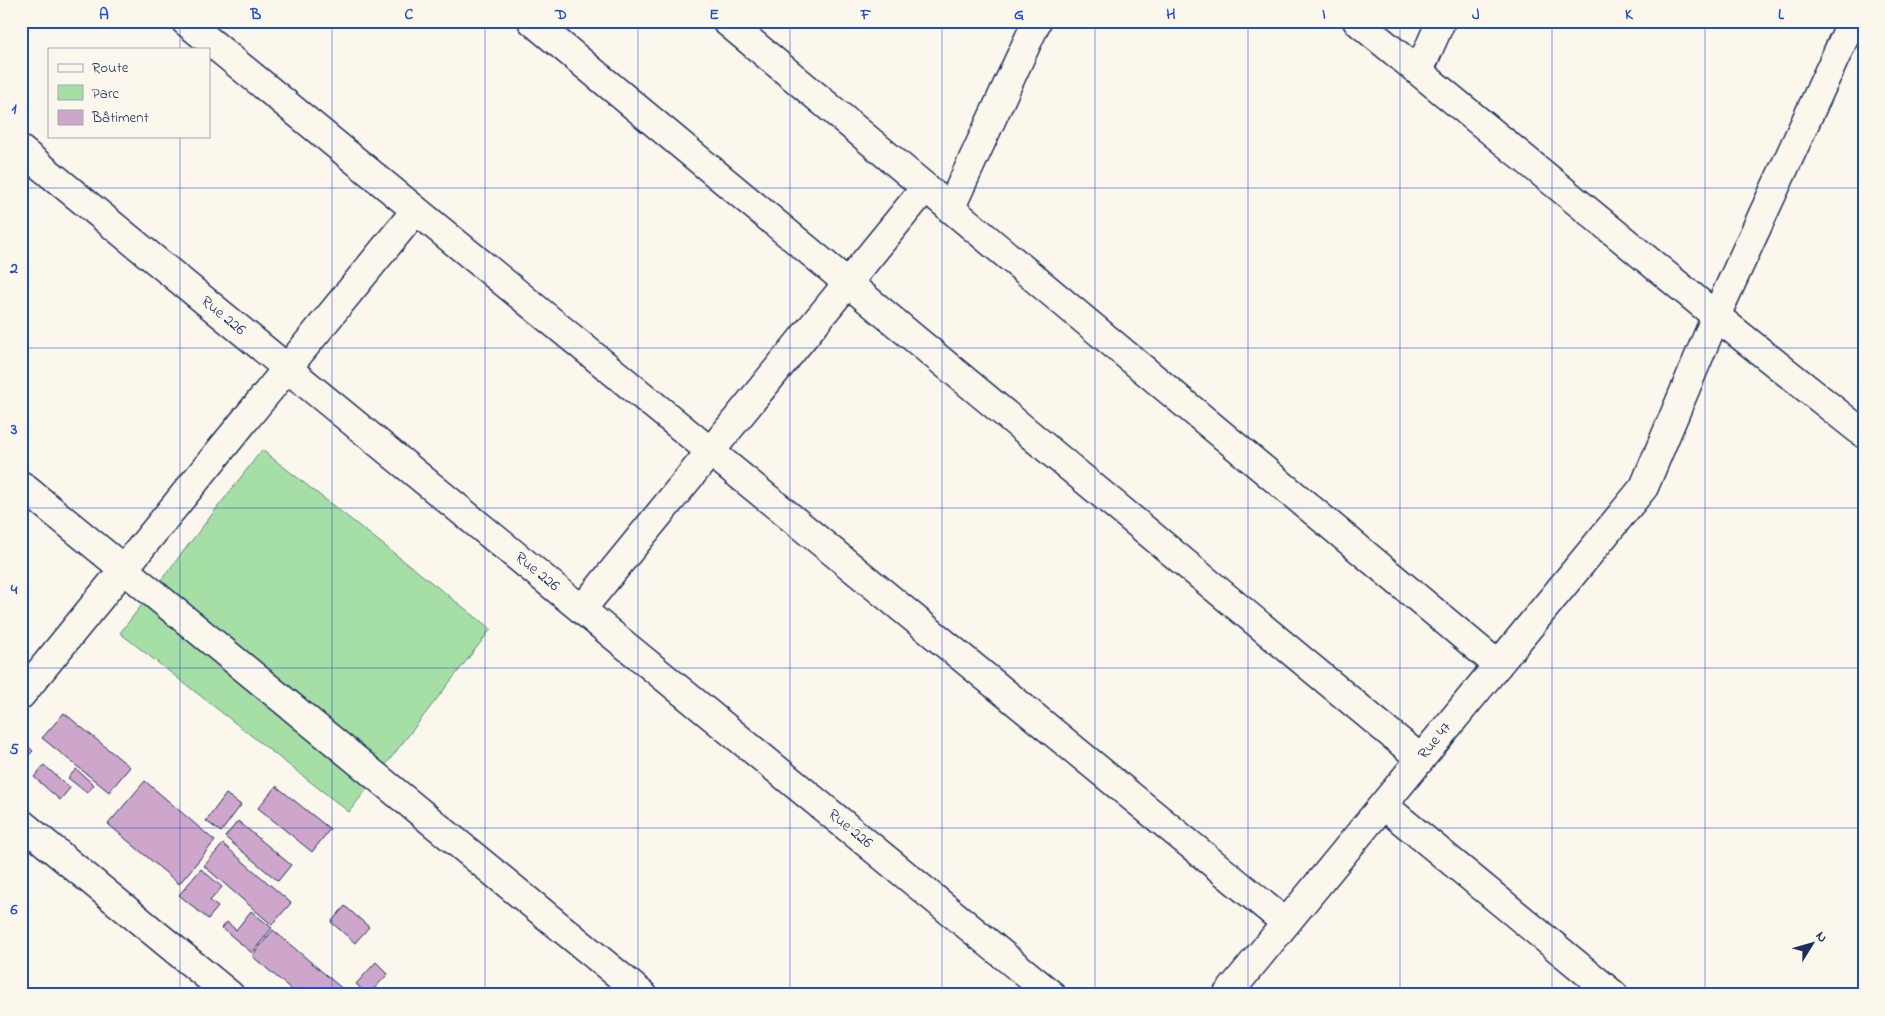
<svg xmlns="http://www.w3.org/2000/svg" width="1885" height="1016" font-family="'Indie Flower',sans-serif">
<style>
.green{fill:#a5dfa5;stroke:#608782}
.building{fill:#cea5cb;stroke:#1b2f5e}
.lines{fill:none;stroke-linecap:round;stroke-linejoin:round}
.minor-casing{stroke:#1b2f5e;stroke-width:31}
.minor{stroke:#fbf7ec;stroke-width:28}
.grid{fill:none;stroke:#1d4ed8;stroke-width:1;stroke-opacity:0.55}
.labels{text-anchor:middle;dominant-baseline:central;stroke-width:4;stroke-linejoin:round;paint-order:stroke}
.street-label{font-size:16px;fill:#1b2f5e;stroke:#fbf7ec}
.neatline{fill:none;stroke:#1d4ed8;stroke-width:2}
.grid-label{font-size:16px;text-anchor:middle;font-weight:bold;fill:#1d4ed8}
</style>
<rect width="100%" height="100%" fill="#fbf7ec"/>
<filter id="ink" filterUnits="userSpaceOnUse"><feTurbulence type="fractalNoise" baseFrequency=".02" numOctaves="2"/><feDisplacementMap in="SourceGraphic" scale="10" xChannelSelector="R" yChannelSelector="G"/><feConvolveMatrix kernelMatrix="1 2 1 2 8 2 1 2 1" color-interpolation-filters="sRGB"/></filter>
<g filter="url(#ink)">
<path class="green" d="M262,450L491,629L349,812L120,633Z"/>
<path class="building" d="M64,713L130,767L109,792L42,738Z
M24,742L33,751L21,763V746Z
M44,765L70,788L60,800L34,777Z
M76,769L94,785L87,793L68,778Z
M145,781L215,841L179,884L108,824Z
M276,786L330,829L312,852L258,808Z
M226,794L241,805L221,832L206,821Z
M238,821L291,865L278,881L225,837Z
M223,844L291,903L272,925L204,866Z
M201,869L222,887L210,901L218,907L208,919L179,895Z
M345,906L369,927L355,943L331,922Z
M251,911L272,928L252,953L222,928L227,922L236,930Z
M273,930L345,991L342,995H298L252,956Z
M376,962L388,974L368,995L356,984Z"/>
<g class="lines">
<defs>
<path id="minor" d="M185,21L1286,923
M532,21L1421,759
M726,21L1498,665
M1357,21L1716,316L1864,434
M1419,71L1441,21
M21,150L1052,995
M950,209L1037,21
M21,485L643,995
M582,609L925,188
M21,695L416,210
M1383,805L1614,995
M21,823L230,995
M1227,995L1644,487L1716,316L1852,21"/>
</defs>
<use href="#minor" class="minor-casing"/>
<use href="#minor" class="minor"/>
</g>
</g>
<path class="grid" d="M180,21V49M332,21V995M485,21V995M638,21V995M790,21V995M942,21V995M1095,21V995M1248,21V995M1400,21V995M1552,21V995M1705,21V995M180,136V995M21,188H1864M21,348H1864M21,508H1864M21,668H1864M21,828H1864"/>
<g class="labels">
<g class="street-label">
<text transform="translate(223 316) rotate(39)">Rue 226</text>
<text transform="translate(537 572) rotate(39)">Rue 226</text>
<text transform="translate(1435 741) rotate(-51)">Rue 47</text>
<text transform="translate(850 829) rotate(39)">Rue 226</text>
</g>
</g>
<rect width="1885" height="1016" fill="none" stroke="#fbf7ec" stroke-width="55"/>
<rect x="48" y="48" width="162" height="90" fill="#fbf7ec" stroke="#a1a7b3"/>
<rect x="58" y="64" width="25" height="8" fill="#fbf7ec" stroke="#a1a7b3"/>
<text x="92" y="72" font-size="15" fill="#1b2f5e">Route</text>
<rect x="58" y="85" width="25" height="15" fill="#a5dfa5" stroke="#a1a7b3"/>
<text x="92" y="98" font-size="15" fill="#1b2f5e">Parc</text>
<rect x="58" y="110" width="25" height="15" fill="#cea5cb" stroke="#a1a7b3"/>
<text x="92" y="122" font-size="15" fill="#1b2f5e">Bâtiment</text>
<g transform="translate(1812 944) rotate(53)" stroke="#fbf7ec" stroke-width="4" paint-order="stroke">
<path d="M0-4L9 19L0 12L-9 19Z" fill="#1b2f5e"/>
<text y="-8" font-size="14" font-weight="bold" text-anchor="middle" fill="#1b2f5e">N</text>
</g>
<rect x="28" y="28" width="1830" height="960" class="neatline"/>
<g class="grid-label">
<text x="104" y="19">A</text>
<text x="256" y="19">B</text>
<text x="409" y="19">C</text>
<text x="561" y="19">D</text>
<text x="714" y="19">E</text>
<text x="866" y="19">F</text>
<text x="1019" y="19">G</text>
<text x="1171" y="19">H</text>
<text x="1324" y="19">I</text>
<text x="1476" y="19">J</text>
<text x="1629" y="19">K</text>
<text x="1781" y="19">L</text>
<text x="14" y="113">1</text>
<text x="14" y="273">2</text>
<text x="14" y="434">3</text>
<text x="14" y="594">4</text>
<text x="14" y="754">5</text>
<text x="14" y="914">6</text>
</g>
</svg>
